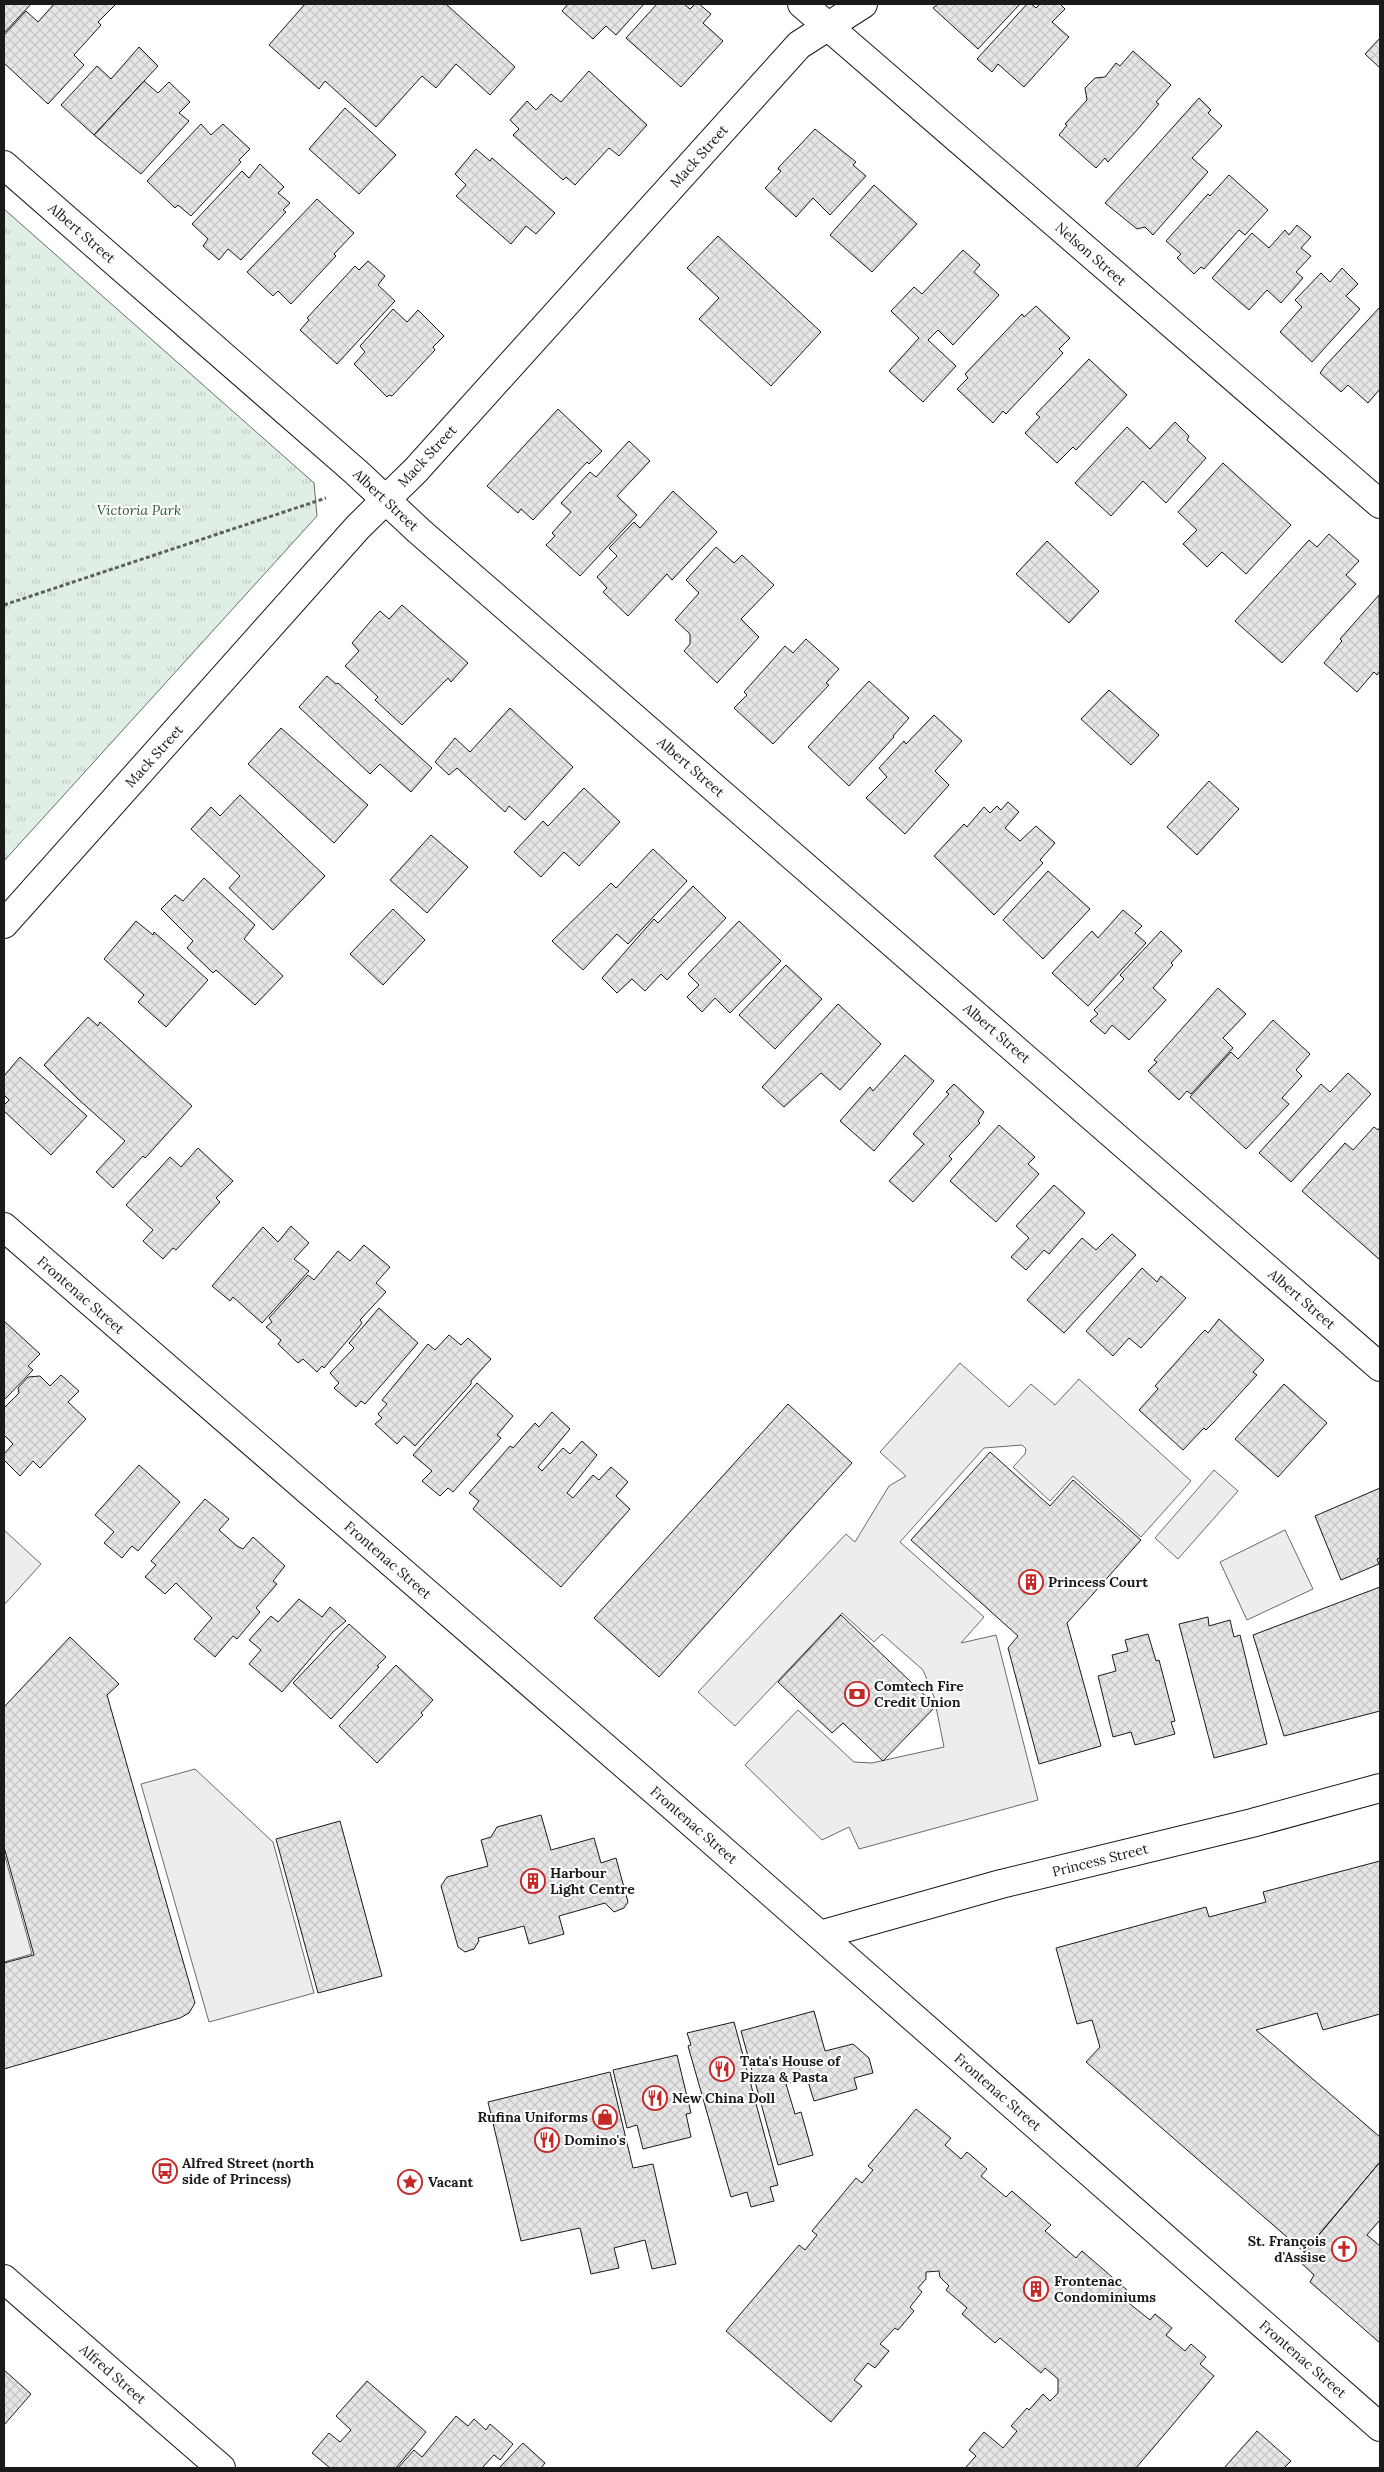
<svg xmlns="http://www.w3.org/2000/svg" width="1384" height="2472" font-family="Lora,serif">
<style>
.park{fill:url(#park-tufts);stroke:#6a6a6a}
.parking{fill:#ededed;stroke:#6a6a6a}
.building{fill:url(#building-cross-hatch);stroke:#1a1a1a}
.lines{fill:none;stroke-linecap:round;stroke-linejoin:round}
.minor-casing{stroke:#1a1a1a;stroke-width:30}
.major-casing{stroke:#1a1a1a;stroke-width:30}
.path{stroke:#5f5f5f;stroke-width:3;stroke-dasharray:4 2.5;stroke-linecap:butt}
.minor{stroke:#fff;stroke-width:28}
.major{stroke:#fff;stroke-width:28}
.labels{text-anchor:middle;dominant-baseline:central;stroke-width:4;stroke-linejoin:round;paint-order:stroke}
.street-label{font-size:14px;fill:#1a1a1a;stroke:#fff}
.park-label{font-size:14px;font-style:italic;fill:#2b5a34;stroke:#fff}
.poi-label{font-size:14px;font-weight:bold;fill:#1a1a1a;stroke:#fff;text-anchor:start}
</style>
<defs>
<pattern id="park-tufts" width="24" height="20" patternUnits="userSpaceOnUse" patternTransform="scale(1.25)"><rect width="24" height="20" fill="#e0efe3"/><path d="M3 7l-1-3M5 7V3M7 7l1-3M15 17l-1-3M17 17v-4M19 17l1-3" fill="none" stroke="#c0ccc2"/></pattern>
<pattern id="building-cross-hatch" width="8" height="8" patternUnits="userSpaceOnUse" patternTransform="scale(1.25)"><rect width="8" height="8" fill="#e6e6e6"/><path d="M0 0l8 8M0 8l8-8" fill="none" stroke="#c5c5c5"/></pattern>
</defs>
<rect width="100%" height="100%" fill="#fff"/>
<path class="park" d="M4,209L314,483L317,516L4,861Z"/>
<path class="parking" d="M960,1363L1009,1407L1031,1384L1055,1405L1079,1379L1191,1481L1141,1537L1073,1476L1050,1501L1013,1467L1025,1454L1026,1449L1022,1445L984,1448L900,1542L984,1617L961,1643L996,1635L1038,1800L859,1849L849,1827L822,1840L745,1765L798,1710L854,1762L872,1763L944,1747L934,1697L923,1670L882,1634L874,1642L842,1613L735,1726L698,1692L846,1534L855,1542L889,1486L906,1476L880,1452Z
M1214,1470L1238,1491L1178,1559L1155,1538Z
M4,1530L41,1564L4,1605Z
M1285,1530L1313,1589L1247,1620L1220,1562Z
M195,1769L273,1842L314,1993L209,2022L141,1784Z
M4,1853L32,1954L4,1962Z"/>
<path class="building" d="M4,4H31L4,33Z
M54,4H116L98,22L101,25L74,55L84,65L48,104L4,63V35L26,11L38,22Z
M305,4H446L515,67L490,95L456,64L436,88L422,76L376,127L325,81L319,89L269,45Z
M568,4H644L616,35L606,26L593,39L562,11Z
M657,4H684L690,9L695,4H699L711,14L703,23L723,41L681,87L626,38Z
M938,4H1020L978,49L933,8Z
M1027,4H1031L1036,8L1040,4H1060L1065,9L1052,22L1069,37L1024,87L998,64L992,72L977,59Z
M1380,38V68L1365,54Z
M139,47L158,66L94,135L61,105L97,66L111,79Z
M1133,51L1171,85L1156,102L1159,104L1137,130L1108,162L1105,158L1096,168L1059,135L1067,125L1065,124L1087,100L1085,88L1095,78L1105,77L1116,63L1120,66Z
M589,71L647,125L619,156L609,148L575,185L566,177L563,180L513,135L519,129L510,120L527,101L536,110L551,94L561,102Z
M144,81L158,93L169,82L190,102L179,113L189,121L141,174L94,135Z
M1199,98L1211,110L1208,113L1222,126L1192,158L1208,172L1153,235L1145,227L1137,229L1105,203Z
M345,108L396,155L359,194L309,149Z
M201,124L211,135L223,124L250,149L239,160L241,162L191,216L178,205L175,208L147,181Z
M815,129L856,162L853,165L866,176L830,215L813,198L796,217L765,188L781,171L778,169L779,167Z
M476,149L490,161L492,158L555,213L536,234L526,226L511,244L456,196L466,185L455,174Z
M260,164L284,187L278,193L290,203L283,210L286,212L241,260L228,249L219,260L203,246L208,239L192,224L242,171L249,178Z
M1229,175L1268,210L1245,235L1239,230L1204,269L1201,267L1194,274L1177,258L1181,254L1166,241L1208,194L1210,196Z
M874,185L917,224L872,272L830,235Z
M317,199L354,233L334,254L336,256L291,304L278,291L273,296L247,272Z
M1297,225L1311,237L1301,248L1311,256L1296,272L1303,278L1281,303L1267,290L1249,310L1212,278L1252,233L1269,248L1285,230L1289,235Z
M718,236L821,332L771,386L699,319L719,298L687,268Z
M963,250L980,265L974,272L999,295L953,345L938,330L928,340L956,366L923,402L889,371L919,338L891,311L914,287L922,294Z
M368,261L385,276L378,285L395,301L337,364L300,330L309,320L307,318L355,266L359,270Z
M1342,268L1358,284L1346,296L1360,309L1312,362L1280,332L1302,307L1295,300L1321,273L1330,282Z
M1036,306L1070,338L1059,349L1063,353L1006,414L1003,411L993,423L957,389L968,378L965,374L1022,314L1024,317Z
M1380,307V389L1368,403L1348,385L1341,392L1320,373L1325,366Z
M393,309L407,322L418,310L444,336L433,347L435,350L392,396L389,395L387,397L354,364L365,352L360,346Z
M1089,359L1127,395L1076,450L1073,447L1057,463L1025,433L1040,417L1036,414Z
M558,409L602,451L589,464L587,462L533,520L521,509L518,513L487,486Z
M1175,422L1189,436L1187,440L1206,458L1166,503L1143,481L1111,516L1075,483L1127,427L1150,449Z
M629,441L650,461L617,496L637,515L580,576L546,545L555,536L552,533L571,512L561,503L590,472L596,477Z
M1223,463L1291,525L1246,574L1222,552L1207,567L1183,544L1197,530L1178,512Z
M673,491L717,532L672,580L667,574L628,616L603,592L607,588L597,577L617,556L609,548L634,522L640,528Z
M1329,534L1359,561L1346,575L1356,584L1282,663L1235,621L1309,540L1317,547Z
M1047,541L1099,591L1069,623L1016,574Z
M716,547L734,563L742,555L774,585L741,619L759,637L717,683L684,651L690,644V634L675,620L699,593L686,580Z
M1379,595L1380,671L1377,675L1374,672L1357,692L1324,663L1342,641L1340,639Z
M402,605L468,663L451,682L448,678L402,725L375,700L378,697L345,666L359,651L352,643L376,615L380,611L389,619Z
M806,639L839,669L826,683L829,685L773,744L734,708L747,695L744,692L785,646L793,653Z
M327,676L336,684L338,683L432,768L411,792L380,764L370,774L299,707Z
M869,681L909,718L893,736L894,737L849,786L808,747Z
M1109,690L1159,735L1131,765L1081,719Z
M510,708L573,767L525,820L509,806L505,812L457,768L449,775L435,762L455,738L470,752Z
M934,715L962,741L935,771L949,785L905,834L866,798L887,777L879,768L904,741L906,744Z
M281,728L368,805L334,843L248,764Z
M1209,781L1239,809L1197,855L1167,827Z
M584,788L620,822L579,866L564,852L541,877L514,852L543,821L548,826Z
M240,795L325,876L273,930L229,888L240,876L191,829L211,807L220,816Z
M1008,802L1019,812L1005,828L1020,841L1036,826L1055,843L1040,860L1043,863L994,915L934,856L964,824L967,827L984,807L990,813L997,806L1001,810Z
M431,835L468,867L427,913L390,880Z
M653,849L687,881L628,944L617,934L583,970L552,941L611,883L616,888Z
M1048,871L1090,909L1043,959L1003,920Z
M204,878L255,925L244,939L283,976L255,1005L216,970L213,973L187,948L193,941L161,909L175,895L183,901Z
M693,886L726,918L667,980L661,974L645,991L632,979L617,993L602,978L654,919L658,923Z
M393,909L425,940L383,985L350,954Z
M1123,910L1142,926L1135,933L1146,943L1088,1006L1052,973L1092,931L1098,938Z
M136,921L153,935L154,932L208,980L166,1027L138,1002L144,995L104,959Z
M739,921L781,961L730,1013L715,998L702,1012L687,997L699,985L688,974Z
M1161,931L1182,951L1171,963L1173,965L1153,988L1166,1000L1129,1040L1112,1025L1105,1034L1090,1021L1098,1014L1094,1010L1124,979L1120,975Z
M786,965L822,999L775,1049L739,1015Z
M1218,988L1246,1014L1223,1038L1233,1048L1191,1094L1187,1091L1179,1100L1148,1071L1157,1062L1154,1060Z
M838,1004L881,1044L840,1090L821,1073L784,1107L762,1087Z
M88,1017L98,1026L100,1022L109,1030L192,1106L147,1156L145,1158L143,1156L113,1188L96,1172L125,1141L78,1099L44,1065Z
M1273,1020L1310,1054L1296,1070L1302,1076L1282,1098L1289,1104L1246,1149L1190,1097L1231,1052L1238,1059Z
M905,1055L934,1081L874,1151L840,1121L870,1087L873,1091Z
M20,1057L87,1116L51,1155L4,1111V1105L9,1100L4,1095V1076Z
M1348,1073L1371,1094L1291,1182L1259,1153L1321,1084L1330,1092Z
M954,1084L984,1112L978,1121L980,1123L949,1156L952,1159L913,1202L889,1181L924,1144L913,1134L949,1094L946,1092Z
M999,1125L1035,1157L1028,1164L1039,1174L996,1222L950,1181Z
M1374,1127L1378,1130L1380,1127V1260L1302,1191L1345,1143L1353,1150Z
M198,1148L233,1181L216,1198L220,1202L176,1250L173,1248L163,1259L143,1241L153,1230L126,1205L170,1157L181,1167Z
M1054,1185L1085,1213L1049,1254L1044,1250L1026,1270L1011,1257L1029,1238L1016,1226Z
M291,1226L309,1243L294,1259L309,1271L262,1323L233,1297L230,1301L212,1286L263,1227L278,1242Z
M1112,1234L1136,1255L1064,1333L1027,1300L1082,1238L1096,1250Z
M364,1245L390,1267L376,1283L386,1292L360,1320L362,1323L359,1327L324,1368L322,1366L317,1372L303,1359L298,1363L278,1344L281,1340L266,1327L272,1322L269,1318L308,1275L314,1280L338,1251L350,1261Z
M1142,1268L1157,1282L1161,1276L1186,1298L1141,1348L1129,1338L1113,1356L1086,1331Z
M379,1308L418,1343L365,1404L361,1401L356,1407L334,1388L339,1383L330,1373L354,1348L349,1343Z
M1219,1319L1264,1360L1253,1372L1257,1375L1213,1423L1206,1430L1204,1428L1183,1450L1139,1410L1158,1389L1155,1386L1201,1334L1205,1330L1208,1333Z
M4,1321L40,1354L28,1366L33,1370L4,1400Z
M449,1335L461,1345L468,1338L491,1359L471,1381V1384L415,1446L404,1436L397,1444L375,1424L382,1418L378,1414L387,1404L382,1400L428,1344L435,1350Z
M61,1375L79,1391L68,1402L86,1419L40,1468L33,1461L20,1476L4,1460V1454L13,1444L4,1435V1408L19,1393L18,1388L28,1377L40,1376L50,1386Z
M477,1383L513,1416L497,1435L501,1438L453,1492L448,1488L440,1496L422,1481L432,1471L413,1455Z
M1284,1384L1327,1423L1278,1477L1235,1439Z
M788,1404L852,1463L659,1677L594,1618Z
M552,1412L570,1429L538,1467L542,1471L563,1448L570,1454L582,1441L597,1455L567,1493L573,1498L593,1475L599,1480L611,1467L628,1482L616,1496L630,1509L561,1587L473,1509L479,1501L469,1493L510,1446L513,1448L535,1423L539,1427Z
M990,1452L1050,1506L1073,1480L1141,1540L1067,1623L1101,1746L1039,1764L1008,1648L1018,1636L911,1540Z
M139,1465L180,1502L138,1551L132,1546L122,1558L104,1543L114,1532L95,1515Z
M1380,1488V1558L1377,1559L1379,1564L1341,1580L1315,1516Z
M205,1499L229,1519L219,1530L237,1546L243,1549L253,1537L285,1566L273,1581L277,1584L256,1608L260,1612L237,1639L233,1636L215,1657L194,1639L212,1618L176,1583L165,1594L145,1577L156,1565L151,1561Z
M1380,1587V1711L1284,1736L1253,1635Z
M299,1599L322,1617L330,1607L346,1621L333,1632L282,1692L249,1664L261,1650L249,1640L271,1616L278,1622Z
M841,1615L936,1706L883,1761L843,1723L832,1733L778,1682Z
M1208,1617L1209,1626L1230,1620L1234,1637L1240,1635L1267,1744L1214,1758L1179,1624Z
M349,1624L386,1657L377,1666L379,1667L331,1719L293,1683Z
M1148,1634L1156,1661L1159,1660L1175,1721L1171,1722L1175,1734L1135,1745L1131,1732L1113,1737L1098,1676L1116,1671L1112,1655L1128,1651L1125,1640Z
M70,1637L119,1684L107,1695L195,2003L189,2013L180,2018L4,2069V1963L34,1955L4,1847V1707Z
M396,1665L433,1700L421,1713L423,1715L377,1763L339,1726Z
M541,1815L551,1850L594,1838L601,1863L616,1858L628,1902L624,1908L614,1912L605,1903L559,1916L564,1934L529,1944L524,1926L478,1938L479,1941L474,1949L465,1952L458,1947L441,1886L447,1877L488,1866L481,1840L491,1837L497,1827Z
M340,1821L382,1976L318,1993L276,1839Z
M1380,1861V2014L1323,2030L1317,2013L1256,2030L1380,2137V2162L1304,2252L1086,2062L1100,2047L1092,2020L1077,2024L1056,1948L1206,1907L1209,1917L1266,1902L1263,1892Z
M814,2011L825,2051L853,2044L869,2058L873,2073L854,2078L857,2089L814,2101L807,2078L786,2084L795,2114L801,2112L813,2155L778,2165L741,2031Z
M734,2022L778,2185L770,2187L774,2201L751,2207L747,2192L731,2197L688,2046L691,2045L687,2033Z
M677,2055L691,2113L686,2114L691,2137L643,2149L637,2125L627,2128L613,2070Z
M610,2072L633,2168L653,2164L676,2264L652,2269L645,2240L614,2248L619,2268L591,2274L580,2228L521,2241L488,2102Z
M916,2109L951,2138L945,2145L961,2159L967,2152L987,2169L981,2176L1006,2197L1012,2191L1051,2225L1045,2231L1076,2258L1082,2251L1127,2290L1120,2296L1150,2320L1155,2314L1172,2328L1166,2335L1185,2351L1191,2344L1206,2357L1200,2364L1214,2376L1136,2468H965L976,2456L969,2450L984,2432L1003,2448L1017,2431L1011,2426L1027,2408L1029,2410L1043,2394L1050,2401L1058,2393V2379L1045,2368L1041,2373L1000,2338L995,2343L962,2314L967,2308L946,2290L949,2286L940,2277L939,2271L926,2272V2279L918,2288L922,2292L910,2307L914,2311L898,2330L895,2328L880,2344L889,2351L875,2368L868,2363L854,2380L862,2386L831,2422L726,2331L799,2245L805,2250L817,2235L812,2231L856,2178L862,2183L873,2170L868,2166Z
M1380,2162V2220L1367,2235L1380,2246V2343L1310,2282L1314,2275L1298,2260Z
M4,2370L31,2394L4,2425Z
M367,2381L426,2432L396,2468H330L312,2453L329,2433L340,2442L351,2430L336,2416Z
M456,2416L468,2426L474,2419L486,2430L490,2424L513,2444L500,2460L494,2455L482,2468H398L414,2450L422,2457Z
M1257,2431L1291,2461L1284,2468H1224Z
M523,2443L545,2463L541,2468H499Z"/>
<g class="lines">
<defs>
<path id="minor" d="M802,4L1380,504
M4,165L356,472L419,531L1380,1367
M4,924L358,527L416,470L799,45L863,4
M4,1227L677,1810L1380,2427
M4,2279L221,2468"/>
<path id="major" d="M820,1935L1001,1884L1252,1823L1380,1788"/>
</defs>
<use href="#minor" class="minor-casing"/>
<use href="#major" class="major-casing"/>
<path class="path" d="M4,605L326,498"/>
<use href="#minor" class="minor"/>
<use href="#major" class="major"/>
</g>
<defs>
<symbol id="building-ring" viewBox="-11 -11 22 22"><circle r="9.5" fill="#fff" stroke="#c62828" stroke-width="1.5"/><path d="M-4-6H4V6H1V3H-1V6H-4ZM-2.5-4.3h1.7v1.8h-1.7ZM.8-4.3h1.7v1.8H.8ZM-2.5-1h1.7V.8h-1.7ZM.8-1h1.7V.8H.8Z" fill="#c62828"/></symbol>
<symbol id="bank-ring" viewBox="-11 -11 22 22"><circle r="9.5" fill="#fff" stroke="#c62828" stroke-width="1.5"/><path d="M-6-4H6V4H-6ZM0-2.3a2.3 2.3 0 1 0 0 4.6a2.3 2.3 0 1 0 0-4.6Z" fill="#c62828"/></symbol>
<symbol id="restaurant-ring" viewBox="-11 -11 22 22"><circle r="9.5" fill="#fff" stroke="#c62828" stroke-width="1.5"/><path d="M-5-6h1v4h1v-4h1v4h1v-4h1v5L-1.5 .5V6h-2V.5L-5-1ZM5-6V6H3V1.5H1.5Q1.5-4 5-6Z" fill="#c62828"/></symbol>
<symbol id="shop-ring" viewBox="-11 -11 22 22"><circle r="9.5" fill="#fff" stroke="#c62828" stroke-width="1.5"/><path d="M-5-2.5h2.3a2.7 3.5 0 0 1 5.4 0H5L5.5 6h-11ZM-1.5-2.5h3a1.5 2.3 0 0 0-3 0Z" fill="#c62828"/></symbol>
<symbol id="bus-ring" viewBox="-11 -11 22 22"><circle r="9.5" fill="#fff" stroke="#c62828" stroke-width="1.5"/><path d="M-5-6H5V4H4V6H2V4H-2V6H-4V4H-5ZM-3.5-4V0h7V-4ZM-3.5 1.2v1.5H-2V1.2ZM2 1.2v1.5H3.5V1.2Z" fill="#c62828"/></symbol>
<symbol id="sight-ring" viewBox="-11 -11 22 22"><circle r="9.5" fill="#fff" stroke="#c62828" stroke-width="1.5"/><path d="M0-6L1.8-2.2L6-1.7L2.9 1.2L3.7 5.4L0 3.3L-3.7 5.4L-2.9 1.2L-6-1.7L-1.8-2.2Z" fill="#c62828"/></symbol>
<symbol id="church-ring" viewBox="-11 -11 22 22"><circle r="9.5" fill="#fff" stroke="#c62828" stroke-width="1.5"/><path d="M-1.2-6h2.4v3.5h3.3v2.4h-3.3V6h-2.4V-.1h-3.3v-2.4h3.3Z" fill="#c62828"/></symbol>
</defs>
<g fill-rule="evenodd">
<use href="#building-ring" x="1017" y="1568" width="28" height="28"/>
<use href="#bank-ring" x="843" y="1680" width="28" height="28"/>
<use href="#building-ring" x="519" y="1867" width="28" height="28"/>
<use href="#restaurant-ring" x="708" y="2055" width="28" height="28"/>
<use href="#restaurant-ring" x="641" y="2084" width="28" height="28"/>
<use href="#shop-ring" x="591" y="2103" width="28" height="28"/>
<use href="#restaurant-ring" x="533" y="2126" width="28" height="28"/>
<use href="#bus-ring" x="151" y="2157" width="28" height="28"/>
<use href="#sight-ring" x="396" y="2168" width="28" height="28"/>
<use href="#church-ring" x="1330" y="2235" width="28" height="28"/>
<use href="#building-ring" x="1022" y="2275" width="28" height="28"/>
</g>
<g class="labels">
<g class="street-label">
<text transform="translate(699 156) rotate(-48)">Mack Street</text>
<text transform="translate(82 233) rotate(41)">Albert Street</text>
<text transform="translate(1091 254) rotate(41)">Nelson Street</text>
<text transform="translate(427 456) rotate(-47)">Mack Street</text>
<text transform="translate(386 500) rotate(43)">Albert Street</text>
<text transform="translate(154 756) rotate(-48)">Mack Street</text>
<text transform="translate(691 767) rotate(41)">Albert Street</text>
<text transform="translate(997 1033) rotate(41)">Albert Street</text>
<text transform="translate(81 1295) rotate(41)">Frontenac Street</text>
<text transform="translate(1302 1299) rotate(41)">Albert Street</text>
<text transform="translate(388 1560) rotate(41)">Frontenac Street</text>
<text transform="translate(694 1825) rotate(41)">Frontenac Street</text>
<text transform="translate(1100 1860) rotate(-14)">Princess Street</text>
<text transform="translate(998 2092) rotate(41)">Frontenac Street</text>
<text transform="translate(1303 2359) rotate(41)">Frontenac Street</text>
<text transform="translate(113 2374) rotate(41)">Alfred Street</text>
</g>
<g class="park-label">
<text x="139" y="510">Victoria Park</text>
</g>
<g class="poi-label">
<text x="1048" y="1582">Princess Court</text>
<text x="874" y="1686">Comtech Fire<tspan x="874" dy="16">Credit Union</tspan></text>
<text x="550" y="1873">Harbour<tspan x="550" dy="16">Light Centre</tspan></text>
<text x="740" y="2061">Tata's House of<tspan x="740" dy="16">Pizza &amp; Pasta</tspan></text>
<text x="672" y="2098">New China Doll</text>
<text x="588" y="2117" text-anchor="end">Rufina Uniforms</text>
<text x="564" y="2140">Domino's</text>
<text x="182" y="2163">Alfred Street (north<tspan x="182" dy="16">side of Princess)</tspan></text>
<text x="428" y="2182">Vacant</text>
<text x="1326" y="2241" text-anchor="end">St. François<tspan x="1326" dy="16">d'Assise</tspan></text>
<text x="1054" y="2281">Frontenac<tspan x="1054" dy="16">Condominiums</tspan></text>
</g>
</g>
<rect width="1384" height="2472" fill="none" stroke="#1a1a1a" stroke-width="10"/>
</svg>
